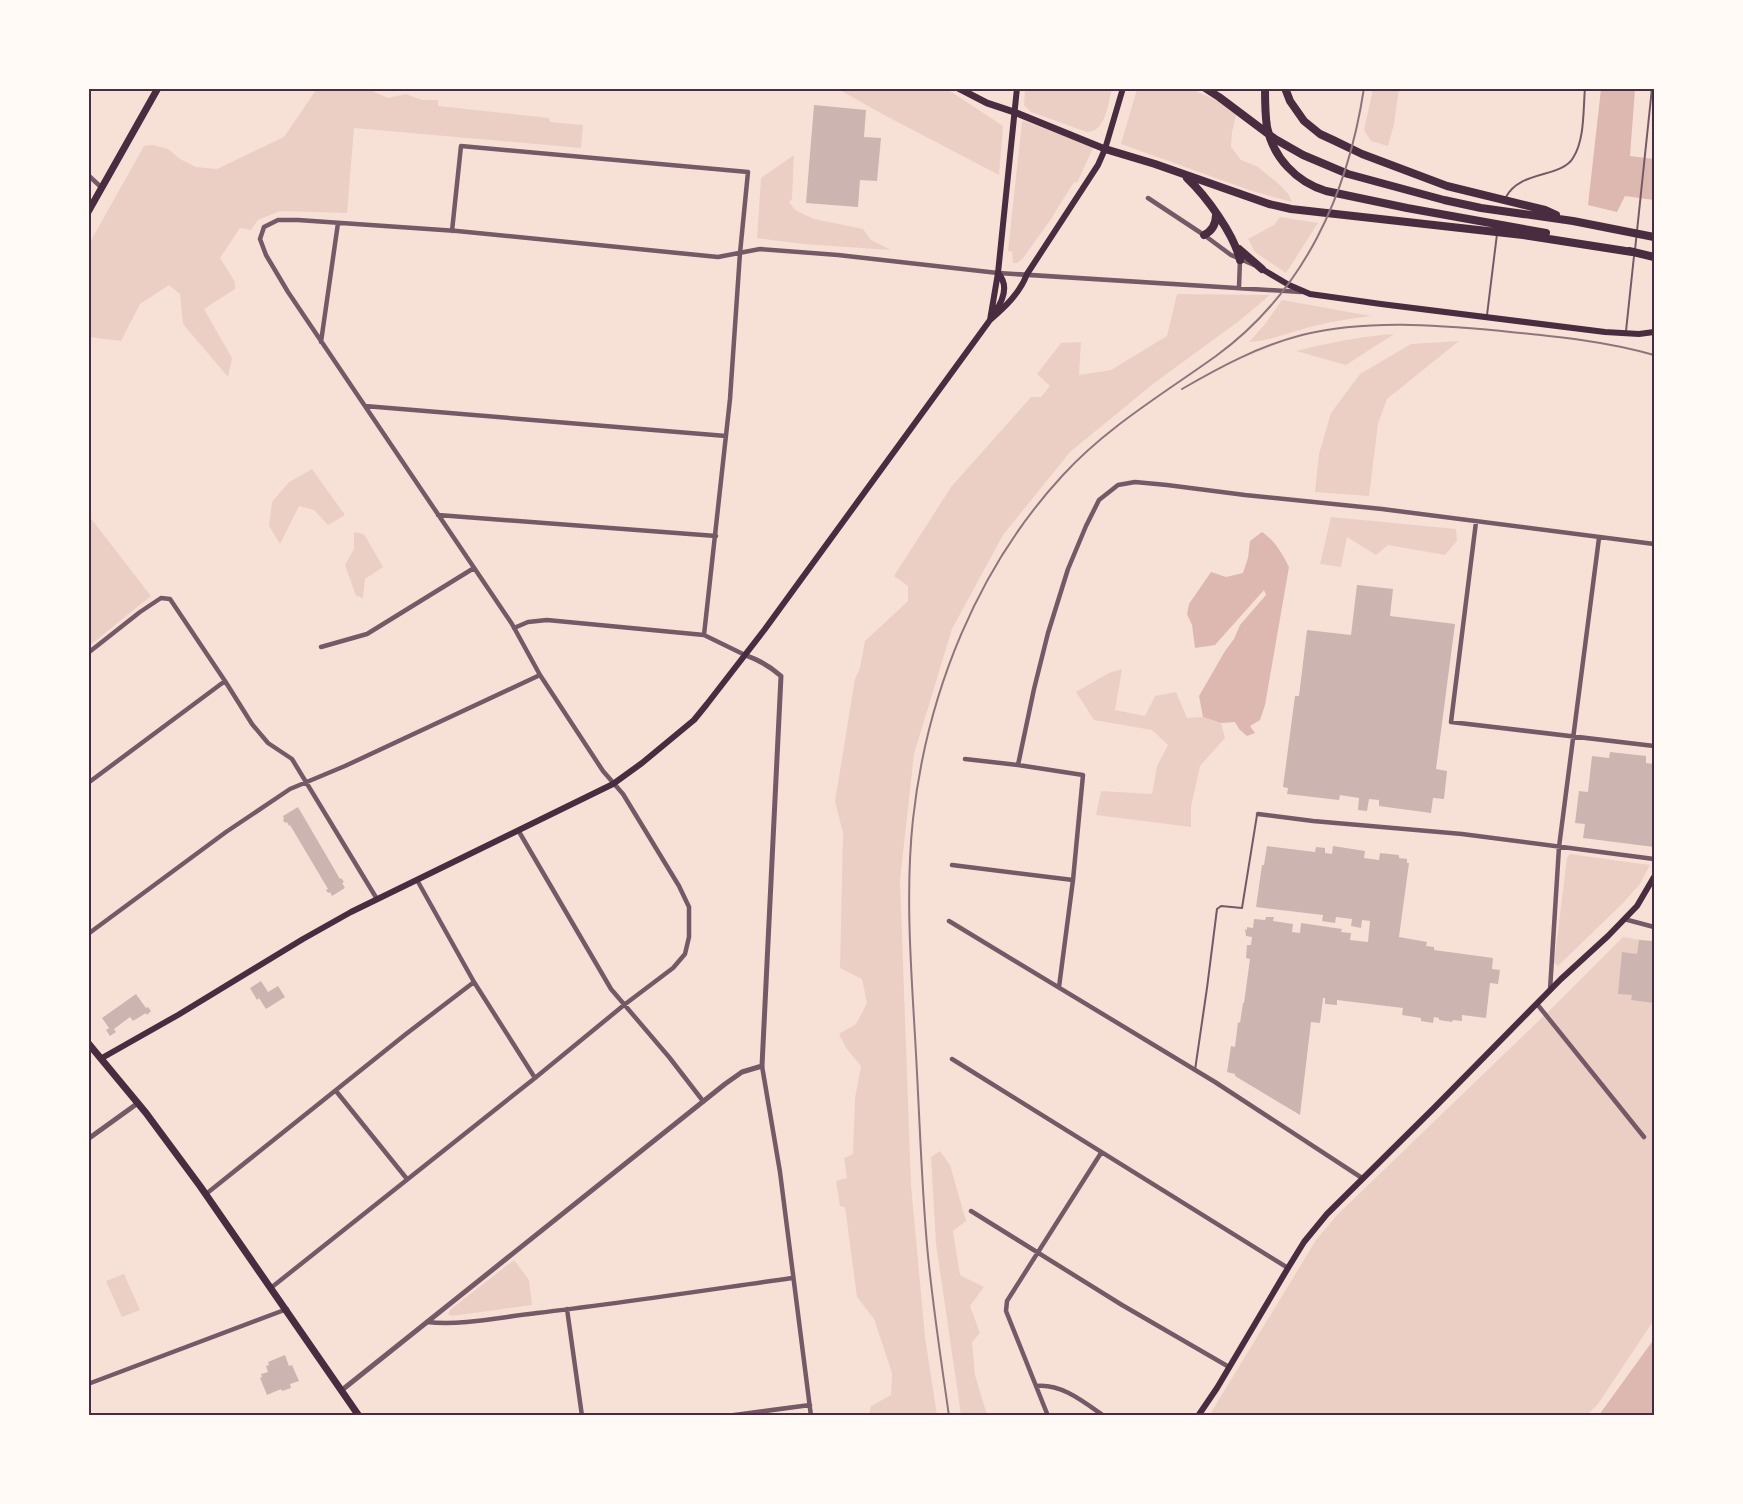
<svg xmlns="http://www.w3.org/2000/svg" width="1743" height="1504" font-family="'Nunito Sans',sans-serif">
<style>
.green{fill:#ebcfc5}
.water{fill:#dcb8b0}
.building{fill:#ccb4b1}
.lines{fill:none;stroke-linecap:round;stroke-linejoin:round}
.service{stroke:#755966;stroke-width:2}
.minor{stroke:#755966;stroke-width:4.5}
.tertiary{stroke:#755966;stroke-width:5}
.secondary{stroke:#4a2c40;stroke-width:6}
.primary{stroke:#4a2c40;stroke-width:7}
.motorway{stroke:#4a2c40;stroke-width:8}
.rail{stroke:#8f747c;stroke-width:2}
.neatline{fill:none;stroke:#4a2c40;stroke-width:2}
</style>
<rect width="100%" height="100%" fill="#f7e1d7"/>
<path class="green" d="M322,88L368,89L388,98L406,94L422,100H438V106L549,118L550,122L583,125L581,148L354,128L347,213L280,211L258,220L251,230L240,228L220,258L235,282V289L204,309L232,358L228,377L183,324L180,294L169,285L140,304L121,341L89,337V244L144,146L153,145L168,149L180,159L196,167L217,169L284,137L316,90Z
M838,89H947L1003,126L999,175L886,116Z
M1025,89V88L1112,89C1108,103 1106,132 1087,132L1031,112L1024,105Z
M1137,89H1191L1214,99L1236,115L1232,132L1231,147L1241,160L1258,167L1281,186L1289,195L1292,202L1252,191L1121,144Z
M1373,89H1399L1394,124L1388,146L1371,141L1364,130Z
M1024,121L1092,146L1093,148L1077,183L1074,182L1049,222L1023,258L1017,263H1013L1012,252L1008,251L1022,122Z
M794,155L792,199L789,202L795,210L814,219L863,229L871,240L891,250L803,244L757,238L761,178Z
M1280,217L1318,223L1286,273L1255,252L1248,239L1274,225Z
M1177,294L1270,295L1239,321L1153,384L1070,452L1003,535L952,629L914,754L900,880L911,1185L925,1337L937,1415H869L871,1406L891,1395L892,1373L874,1319L857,1297L845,1207L840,1206L836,1181L847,1178L844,1158L853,1154L855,1098L861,1066L846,1048L839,1034L856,1024L867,1003L862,979L840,968L843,833L835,801L855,679L860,668L865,641L908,601V586L894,576L951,487L1031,397H1041L1050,386L1037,374L1061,343L1081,342L1079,375L1111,370L1167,336Z
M1282,300L1371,316C1347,319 1323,323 1300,330C1282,335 1267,341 1249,342L1265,324Z
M1394,334L1346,365L1296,351C1329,343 1360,336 1394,334Z
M1459,341L1387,399L1378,424L1369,496L1315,492L1319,454L1331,413L1360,374L1411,344Z
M312,469L345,515L328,525L314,510L299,506L280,544L269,526L272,502L289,482Z
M89,516L151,596L89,646H88Z
M1331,517L1456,529L1457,541L1445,555L1388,545L1376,555L1347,537L1341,567L1320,564Z
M354,532L364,534L383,567L365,579L363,598L356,596L345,565L354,549Z
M1122,669L1115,710L1145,716L1155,696L1176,692L1187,718L1203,717L1221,723L1225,738L1200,766L1191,807V827L1096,815L1101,791L1152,794L1157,766L1168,745L1152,730L1094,720L1076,692L1109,673Z
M1570,854L1650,865L1640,884L1623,903L1558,966L1554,963L1567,858Z
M1623,937L1654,942V1320L1598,1404L1586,1416H1209L1316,1240L1337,1215L1551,1009Z
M940,1151L950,1165L966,1221L953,1231L960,1275L984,1287L970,1306L980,1333L972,1342L975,1375L987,1415H961L936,1244L931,1157Z
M514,1260L529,1280L532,1305L452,1316L448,1314L451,1309Z
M124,1274L140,1310L122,1317L106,1281Z"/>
<path class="water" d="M1601,89H1635L1630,156L1654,159V200L1625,196L1617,212L1588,205Z
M1262,532C1275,541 1282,553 1289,567L1265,705L1260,720L1250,726L1255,733L1247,736L1239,729L1235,722L1221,723L1203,717L1199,696L1225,651L1234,639L1240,625L1266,595L1264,590L1215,645L1195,648L1192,625L1187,614L1189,604L1211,572L1226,577L1243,573L1248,558L1250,541Z
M1654,1339V1415H1599Z"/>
<path class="building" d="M814,105L866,110L864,137L881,138L877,181L860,180L858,207L806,203Z
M1357,585L1393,589L1390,616L1455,624L1436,769L1447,771L1444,799L1433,798L1431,813L1379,806V800L1369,799L1367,811L1358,810L1359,798L1340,795L1339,800L1287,794L1288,788L1283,787L1295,696H1299L1307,630L1351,635Z
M1610,752L1646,756V763L1654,764V847L1583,838L1585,824L1575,823L1579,791L1588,792L1592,756L1609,758Z
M298,807L340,879L341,878L344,882L342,883L345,888L332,896L330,892L328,893L326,890L328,889L290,825L289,826L287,822L285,823L283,820L284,819L283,816Z
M1267,846L1315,852L1316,847L1325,848V853L1332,854L1333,846L1365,851L1364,858L1379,860L1380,853L1399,855V858L1407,859V863H1409L1399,937L1427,942L1426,946L1434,947V950L1493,958L1492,969L1500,970L1498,984L1490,983L1486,1018L1462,1015V1021L1453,1020L1452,1022L1439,1020V1018L1434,1017L1433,1023L1421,1021V1018L1402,1015L1403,1008L1337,1000V1005L1325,1004V998H1323L1320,1023L1311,1022L1300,1115L1235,1076V1074L1227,1072L1231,1046L1235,1047L1238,1022L1240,1023L1243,1003H1244L1250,959L1246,958L1247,945H1251L1252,937L1246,936L1245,929L1247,930V927L1253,928L1254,919L1265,920L1266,917H1274L1273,921L1293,924L1292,932L1300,933L1301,923L1342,929L1341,932L1351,933L1350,940L1368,942L1370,921L1362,920L1361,928L1351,926L1352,919L1336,917L1335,923L1322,921L1323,915L1256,907L1262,865H1264Z
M1639,940L1654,941V1003L1631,1000L1632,995L1618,994L1622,952L1637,954Z
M261,981L268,992L278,986L285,997L266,1009L259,998L257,1000L250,988Z
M136,994L146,1008L148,1007L151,1011L147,1015L146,1013L133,1021L130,1017L114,1029L116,1032L110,1036L106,1030L109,1028L102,1018Z
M285,1355L289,1366L292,1365L299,1381L290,1384L291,1388L282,1391L281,1389L267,1395L260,1378L262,1377L261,1374L268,1372L266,1366L269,1365L268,1362Z"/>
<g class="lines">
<path class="service" d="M1506,197C1520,170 1561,178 1573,158C1585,139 1583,110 1585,88
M1635,250L1652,88
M1487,315L1497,234
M1626,331L1634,256
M1195,1070L1207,988L1217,909L1221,906L1242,908L1257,815"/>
<path class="minor" d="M88,175L102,188
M1148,198L1204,235L1231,255L1254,265
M452,231L461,146L748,172L740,253L730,399L704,635
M1239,287L1240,260
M321,342L338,223
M365,406L726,436
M438,515L716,536
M1476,522L1451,722L1654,746
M514,628L528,622L547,620L704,635L745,655
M321,647L367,634L474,568
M88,653L140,612L161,598L170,599L225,681L252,724L268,743L292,759L377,899
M965,759L1018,765L1083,775L1073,880L1059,987
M1018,765L1034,689L1048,633L1068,569L1086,526L1099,500L1118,485L1135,482L1167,485L1245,495L1382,509L1654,544
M88,783L225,681
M1258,814L1313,821L1462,834L1654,859
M518,830L611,989L669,1057L703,1101
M952,865L1073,880
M417,880L474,982L535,1078
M1624,919L1654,927
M949,921L1215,1082L1362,1178
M88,934L226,832L290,789L345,766L540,675
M1550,990L1559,847L1599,538
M1537,1004L1644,1137
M952,1059L1288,1268
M762,1066L780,1172L811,1416
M336,1091L407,1179
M206,1194L406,1034L474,982
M971,1211L1122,1305L1229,1367
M272,1287L535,1078L624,1005L673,968L685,954L689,937V907L679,886L623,794L603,771L540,675L512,624L288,292L266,255L260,239L264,227L278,220H298L457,231L718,257L760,249L838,255L998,273L1301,292
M567,1309L582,1416
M427,1322C462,1326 501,1317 537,1313C622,1303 707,1290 792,1278
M88,1384L287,1309
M1036,1386C1061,1383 1084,1402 1104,1416
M727,1416L810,1405
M1048,1416L1006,1311L1007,1301L1101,1153"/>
<path class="tertiary" d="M88,1139L138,1103
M342,1390L725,1084L742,1072L762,1066L781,676C770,666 759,660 745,655"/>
<path class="secondary" d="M1262,269L1289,285L1310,294L1381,304L1605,332L1639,334L1654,332
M995,312C1004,299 1009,285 998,273
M990,320L998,273L1017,88
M102,1058L178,1015L303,939L351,912L613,784L642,763L694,720L707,704L765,629L990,320C1005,307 1020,293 1027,274L1098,165L1105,149L1123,88
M1198,1416L1217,1388L1288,1268L1304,1242L1327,1214L1434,1108L1561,979L1608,936L1637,906L1654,877"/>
<path class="primary" d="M958,88L987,103L1014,112L1105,149
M88,212L158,88
M88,1043L146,1113L200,1186L359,1416"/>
<path class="motorway" d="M1205,88L1219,97L1275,139L1303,155L1348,174L1444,200L1481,208L1573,221L1654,237
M1265,88C1265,101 1265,114 1267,127C1273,157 1296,182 1326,191L1407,208L1546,233
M1285,88L1290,101L1304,121L1320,134L1333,140L1362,154L1447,186L1545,210L1556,215
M1105,149L1155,164L1269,204L1291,209L1523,235L1632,252
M1187,178C1206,196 1234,234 1240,260
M1204,235C1212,231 1216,224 1216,215
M1239,249L1262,269
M1629,251L1654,257"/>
<path class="rail" d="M1182,389C1220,367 1259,346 1302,335C1367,319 1436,325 1502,331C1553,336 1605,341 1654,355
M949,1416C941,1359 932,1302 927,1245C922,1188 920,1130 917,1073C913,989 904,903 913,819C927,693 977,568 1063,475C1107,427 1163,394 1216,356C1304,292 1348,194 1364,88"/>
</g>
<rect width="1743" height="1504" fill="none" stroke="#fffaf5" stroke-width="180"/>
<rect x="90" y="90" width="1563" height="1324" class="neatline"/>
</svg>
